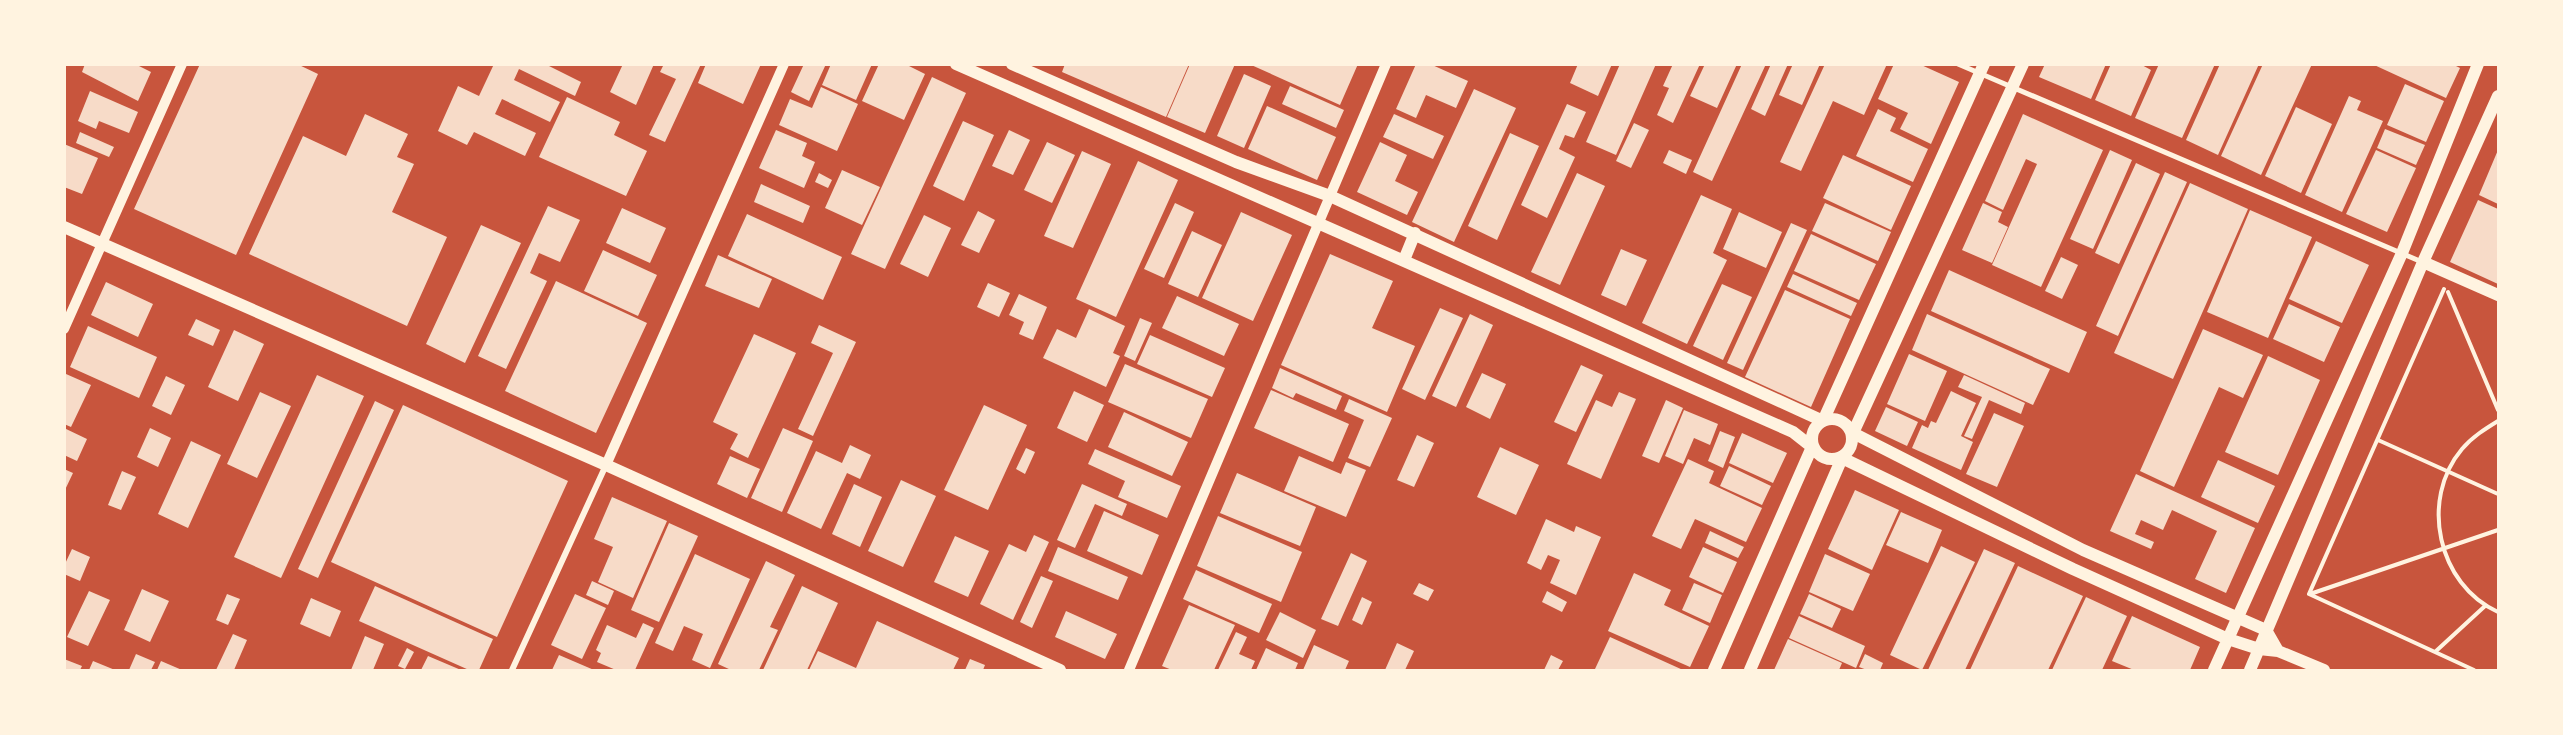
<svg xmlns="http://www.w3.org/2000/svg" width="2563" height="735" font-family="Inter,sans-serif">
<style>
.building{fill:#f7dbc8}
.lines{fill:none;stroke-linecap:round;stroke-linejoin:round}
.path{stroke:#fff3e0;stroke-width:4}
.pedestrian{stroke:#fff3e0;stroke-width:5}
.minor{stroke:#fff3e0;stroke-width:6}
.tertiary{stroke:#fff3e0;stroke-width:10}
.secondary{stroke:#fff3e0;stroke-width:12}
</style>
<rect width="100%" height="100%" fill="#c8553d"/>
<path class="building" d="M85,64H135L151,72L138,101L82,72Z
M200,64H297L318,74L236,255L134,209Z
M494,64H545L581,82L575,96L519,69L514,80L560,102L550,122L502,99L495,114L536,133L525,156L474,132L467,145L438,131L458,86L479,96Z
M623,64H654L636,105L610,92Z
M664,64H701L665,142L649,135L676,79L660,72Z
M706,64H761L743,104L698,83Z
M804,64H826L809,101L791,92Z
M831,64H872L856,100L822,85Z
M879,64H905L925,74L904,120L862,101Z
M1065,64H1189L1166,117L1062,72Z
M1190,64H1235L1205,133L1167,117Z
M1249,64H1358L1340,105Z
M1416,64H1430L1468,81L1456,108L1426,95L1416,118L1396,109Z
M1578,64H1612L1598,96L1570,83Z
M1620,64H1656L1616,155L1586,142Z
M1673,64H1700L1673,123L1657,115L1669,88L1663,86Z
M1705,64H1737L1717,108L1690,96Z
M1742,64H1766L1712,181L1693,172Z
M1771,64H1788L1765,116L1751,109Z
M1793,64H1820L1802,105L1779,95Z
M1825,64H1887L1864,115L1833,101L1801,171L1780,162Z
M1894,64H1919L1959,82L1931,144L1900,129L1908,113L1878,99Z
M2045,64H2106L2091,99L2039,77Z
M2111,64H2140L2151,70L2131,116L2095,100Z
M2159,64H2215L2182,138L2135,118Z
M2220,64H2259L2218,155L2186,140Z
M2263,64H2312L2261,175L2221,156Z
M2372,64H2452L2460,68L2446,98Z
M1244,74L1271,86L1244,148L1217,136Z
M932,77L966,93L885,269L851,254Z
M2405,84L2444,101L2426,142L2387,125Z
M1290,86L1344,110L1336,128L1282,104Z
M821,87L858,104L837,151L779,125L790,99L812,108Z
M1474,89L1516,108L1454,242L1412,222Z
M90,91L138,112L129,133L99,121L96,129L78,121Z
M2349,96L2361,101L2357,110L2383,121L2342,212L2305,195Z
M567,97L620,122L614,135L647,151L626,196L539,157Z
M1567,104L1586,112L1574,138L1565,135L1559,149L1575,157L1547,218L1521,205Z
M1267,106L1336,137L1317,180L1248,149Z
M2296,107L2332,124L2301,193L2265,176Z
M1878,109L1896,118L1890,131L1928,149L1913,182L1856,156Z
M365,114L408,134L397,157L414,164L392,212L447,237L407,326L249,254L303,136L346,156Z
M1394,114L1444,136L1433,159L1383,137Z
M2023,114L2103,150L2041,287L1992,265L2037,164L2026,159L2003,210L1985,201Z
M963,121L994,135L964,201L933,186Z
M1634,123L1649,130L1631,168L1616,161Z
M2385,129L2425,145L2416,165L2377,148Z
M776,130L807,143L802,156L815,162L804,188L759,168Z
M1009,130L1030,140L1013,175L992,166Z
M80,132L114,147L109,157L76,143Z
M1510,133L1539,146L1497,240L1468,226Z
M1047,142L1075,155L1052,203L1024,190Z
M1380,142L1407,155L1395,181L1418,192L1407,215L1357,192Z
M64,144L98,158L82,194L64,187Z
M1669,150L1692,160L1686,174L1663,163Z
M2110,150L2132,160L2093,249L2070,239Z
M2376,150L2416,168L2387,232L2346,214Z
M2498,150V204L2479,195Z
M1082,151L1111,164L1073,248L1044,236Z
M1843,155L1911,186L1891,230L1823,198Z
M1138,161L1178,180L1116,317L1076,299Z
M2136,163L2160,174L2119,264L2095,253Z
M842,170L880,187L862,225L825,208Z
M2165,172L2187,182L2118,336L2096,326Z
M819,173L832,180L828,188L815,182Z
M1577,173L1605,186L1560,285L1531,272Z
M2190,183L2248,209L2173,379L2114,353Z
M761,184L810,206L803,223L754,202Z
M1701,195L1732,209L1713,253L1727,260L1687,344L1642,323Z
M2478,200L2498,209V284L2450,262Z
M1175,203L1194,212L1164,278L1144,269Z
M1825,203L1891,232L1878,261L1812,231Z
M1983,203L2002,212L1998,222L2008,227L1992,263L1962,250Z
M548,206L580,220L560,262L539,253L530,273L547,281L506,369L478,356Z
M622,208L666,228L650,263L606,243Z
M2250,210L2312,237L2268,338L2207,312Z
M978,211L995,220L979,253L961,245Z
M1241,212L1292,235L1253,321L1202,298Z
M1739,212L1782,232L1766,268L1723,249Z
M747,214L842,257L823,300L728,256Z
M924,215L951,228L928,277L900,264Z
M1791,223L1807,230L1743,370L1727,363Z
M481,225L521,243L465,363L426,344Z
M1192,231L1222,245L1198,297L1168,284Z
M1811,234L1876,264L1859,300L1794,271Z
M2316,241L2369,265L2342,323L2289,299Z
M1621,249L1647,260L1626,306L1601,295Z
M603,250L657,275L638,316L584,291Z
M1330,254L1393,281L1372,328L1415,346L1387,412L1281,365Z
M718,255L772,279L759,308L705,286Z
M2061,257L2078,265L2062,299L2045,291Z
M1949,270L2087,332L2069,373L1931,311Z
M1793,274L1857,303L1851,316L1787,287Z
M556,281L647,323L596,433L505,391Z
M106,282L153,304L138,337L91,315Z
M988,283L1010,293L999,317L977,307Z
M1722,284L1752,297L1723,360L1693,346Z
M1785,290L1850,319L1811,407L1745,377Z
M1019,294L1047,307L1033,340L1019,334L1024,322L1009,315Z
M1177,296L1239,324L1224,356L1162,328Z
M2289,304L2340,327L2324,362L2273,339Z
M1440,308L1463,318L1425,400L1402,389Z
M1089,309L1125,326L1113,353L1120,356L1106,387L1043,358L1057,329L1076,338Z
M1470,314L1493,325L1456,407L1432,396Z
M1927,314L2050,369L2033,405L1912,350Z
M1140,318L1152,323L1135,361L1124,356Z
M196,319L220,330L213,346L188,335Z
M819,325L856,342L813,436L798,429L833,353L811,343Z
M88,326L157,357L139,398L70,367Z
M2203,329L2263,355L2243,398L2219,387L2174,487L2140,471Z
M234,330L264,344L238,401L208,387Z
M754,334L796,353L748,458L730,449L738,434L713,422Z
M1150,335L1225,368L1212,397L1137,364Z
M1909,354L1947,371L1925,421L1887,404Z
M2268,356L2320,380L2278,475L2225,452Z
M1125,364L1208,399L1191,438L1108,402Z
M1581,365L1603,375L1576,432L1554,422Z
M1280,368L1342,396L1336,410L1296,393L1293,398L1272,388Z
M1482,373L1506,384L1490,419L1466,407Z
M66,374L91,385L71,427L64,424Z
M317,375L364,396L281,578L234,557Z
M1964,375L2025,403L2021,414L1989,400L1972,439L1964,436L1982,397L1958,387Z
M166,376L185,385L171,415L152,406Z
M1271,390L1349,424L1333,462L1254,428Z
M1074,391L1104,405L1087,442L1057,428Z
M1951,391L1976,403L1961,436L1973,442L1961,470L1912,448L1922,425L1928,428L1931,421L1936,423Z
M260,392L291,406L257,478L227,464Z
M1619,392L1636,399L1601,479L1567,464L1596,400L1612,407Z
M1349,399L1392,418L1370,467L1348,458L1364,420L1344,411Z
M1666,400L1683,408L1659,463L1642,456Z
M375,401L394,410L318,578L298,569Z
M403,405L568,481L497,637L331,562Z
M984,405L1027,425L988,510L944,490Z
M1886,407L1918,422L1907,446L1875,431Z
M1684,410L1718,424L1710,445L1694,438L1683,464L1665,456Z
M1124,412L1188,442L1172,476L1108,447Z
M1994,413L2024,426L1997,487L1966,474Z
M64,428L87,439L77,461L64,455Z
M150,428L171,438L158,467L137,457Z
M783,428L813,441L782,512L751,498Z
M1720,431L1735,437L1723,468L1708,461Z
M1742,433L1787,453L1773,483L1729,463Z
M1417,435L1434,443L1414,487L1397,480Z
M191,441L221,455L188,528L158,514Z
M850,445L871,455L860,479L847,473L821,529L787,513L816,451L842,463Z
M1500,447L1539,465L1516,515L1477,497Z
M1026,448L1035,452L1025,474L1016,469Z
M1095,449L1181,486L1167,518L1118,497L1125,481L1088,464Z
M730,456L760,469L747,498L717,484Z
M1299,456L1341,474L1346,462L1366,470L1346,517L1284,491Z
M1688,459L1714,471L1709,483L1762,508L1746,542L1695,519L1681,549L1652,536Z
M2218,460L2275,486L2258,523L2201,497Z
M1729,466L1771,486L1762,505L1720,486Z
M64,469L73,473L64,492Z
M122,471L136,477L121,510L108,505Z
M1237,473L1316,507L1300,546L1220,513Z
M2136,474L2255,528L2226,593L2195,579L2217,531L2172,510L2163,530L2141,520L2135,534L2154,542L2151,549L2110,531Z
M901,480L936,496L903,567L868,551Z
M854,484L882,497L860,547L832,534Z
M1082,484L1127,504L1122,516L1095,504L1075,548L1057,540Z
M1855,490L1899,510L1872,570L1828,549Z
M612,497L667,521L633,598L598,582L613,547L594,539Z
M1104,511L1159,535L1142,575L1087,551Z
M1901,512L1942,530L1928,563L1886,545Z
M1218,516L1302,552L1281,602L1197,566Z
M1546,519L1574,532L1576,526L1601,537L1576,595L1550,583L1560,560L1548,555L1541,570L1527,563Z
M669,523L698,536L659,622L631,610Z
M1710,531L1744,547L1738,558L1705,543Z
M1034,535L1049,542L1013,620L980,604L1009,544L1026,552Z
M955,536L989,551L968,597L934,582Z
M1941,546L1975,562L1922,670L1890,655Z
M1058,547L1128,577L1118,600L1048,571Z
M1703,547L1737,562L1723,593L1689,577Z
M72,549L90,557L80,581L64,574V566Z
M1984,549L2015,563L1965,670H1928Z
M1351,553L1367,561L1338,626L1321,619Z
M695,554L750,579L710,668L692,660L703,634L684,626L673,651L655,643Z
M1825,554L1870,574L1853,611L1809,592Z
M766,561L795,575L770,627L778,630L759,670H731L718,664Z
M2018,566L2083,596L2048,670H1970Z
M1196,570L1272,604L1259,633L1183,599Z
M1634,573L1671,590L1664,605L1709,626L1690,667L1608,631Z
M1041,576L1053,581L1032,628L1020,622Z
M592,581L614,591L608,605L586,595Z
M1419,583L1434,590L1428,601L1413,594Z
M1694,583L1722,595L1710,623L1682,610Z
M375,586L493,639L479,670H469L359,621Z
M802,586L838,603L807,670H763Z
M142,589L169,601L150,642L124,630Z
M89,591L110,600L88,646L67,637Z
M1547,591L1567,602L1562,612L1542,602Z
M227,594L240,599L228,625L216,620Z
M575,594L606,608L582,659L551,645Z
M1809,594L1841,609L1832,628L1800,614Z
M1362,597L1372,602L1362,625L1352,620Z
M2086,597L2127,616L2102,670H2052Z
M311,598L341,611L330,637L300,624Z
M1189,605L1235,625L1214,670H1172L1162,666Z
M1066,611L1117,634L1105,659L1055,637Z
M1280,612L1316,630L1303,658L1266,640Z
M1799,616L1865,646L1856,668L1789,638Z
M2132,616L2200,647L2190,670H2134L2112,661Z
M877,621L959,658L953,670H809L818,651L856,668Z
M643,623L654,628L635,670H616L597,662L601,653L596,650L607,625L636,638Z
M1236,632L1247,637L1239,654L1255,661L1251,670H1218Z
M233,634L247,640L234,670H216Z
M365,636L384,644L373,670H351Z
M1610,637L1683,670L1595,669Z
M1788,639L1842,663L1839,670H1774Z
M1397,643L1414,651L1405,670H1385Z
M1314,645L1349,661L1345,670H1303Z
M407,648L414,652L405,669L398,666Z
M1266,648L1298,663L1295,670H1256Z
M136,654L155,662L151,670H129Z
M1865,654L1883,663L1880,670H1867L1859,667Z
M559,655L594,670H552Z
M1551,655L1563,661L1558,670H1544Z
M428,656L461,670H421Z
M64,659L82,666L80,670H64Z
M970,659L985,665L983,670H965Z
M93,661L115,670H89Z
M161,661L182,670H157Z"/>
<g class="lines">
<path class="path" d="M2444,289L2309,594L2474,670
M2448,292L2498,410
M2498,421C2485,429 2472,437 2462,449C2419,500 2438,585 2498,612
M2378,440L2498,494
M2310,594L2498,530
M2435,652L2485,606"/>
<path class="pedestrian" d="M1958,64L2422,262"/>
<path class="minor" d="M512,670L606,465"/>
<path class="tertiary" d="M64,329L182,64
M606,465L784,64
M1129,670L1386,64"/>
<path class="secondary" d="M956,64L1793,432L1812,447
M1012,64L1236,162L1330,196L1823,421
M64,227L606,465L1060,670
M1404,260L1415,233
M2423,262L2498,295
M1812 439a20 20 0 1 1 40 0a20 20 0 1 1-40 0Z
M1823,421L1984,64
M1853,433L2083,550L2266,630L2278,651
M1853,433L2023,64
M1842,458L2073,569L2228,639L2259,649L2278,651L2324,670
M1714,670L1812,447
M1750,670L1842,458
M2214,670L2402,253L2478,64
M2250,670L2423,262L2498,96"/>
</g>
<rect width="2563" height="735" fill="none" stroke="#fff3e0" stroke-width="132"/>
</svg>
